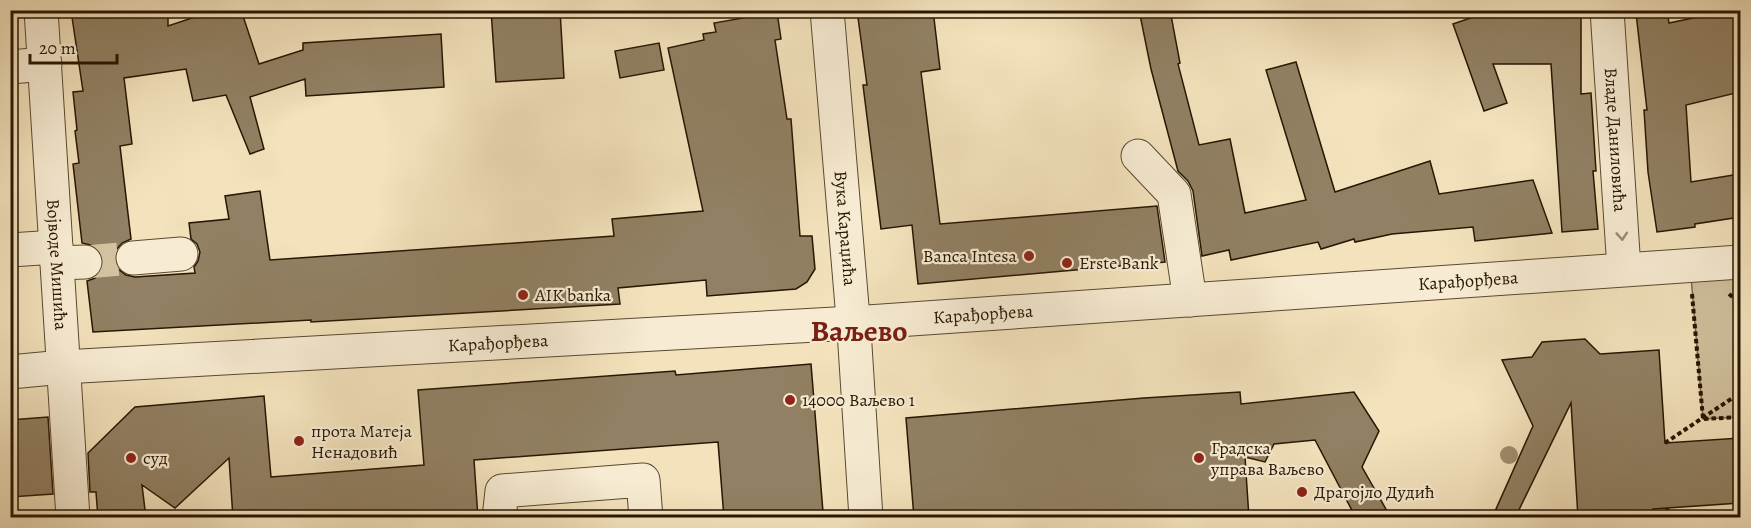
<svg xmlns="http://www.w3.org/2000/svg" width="1751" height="528" font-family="Alegreya,serif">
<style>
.green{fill:#d0bf9c;stroke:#7c6a4f;stroke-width:1.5}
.building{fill:#918063;stroke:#271602;stroke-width:1.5}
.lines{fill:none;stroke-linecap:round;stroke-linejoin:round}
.minor-tunnel{stroke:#d4c3a0;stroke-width:33;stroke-dasharray:33 16;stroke-linecap:butt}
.minor-casing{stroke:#5a4930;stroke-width:35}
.path{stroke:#271602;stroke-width:4;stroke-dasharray:4.5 3;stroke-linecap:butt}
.minor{stroke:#f7ecd3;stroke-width:33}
.tree{fill:#9f8e6f}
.oneway{stroke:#998c75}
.poi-dot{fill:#8f2418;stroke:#f7ecd3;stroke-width:2}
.labels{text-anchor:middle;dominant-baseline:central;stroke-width:4.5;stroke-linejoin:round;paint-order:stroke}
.street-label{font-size:18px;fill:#271602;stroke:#f7ecd3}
.poi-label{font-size:18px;fill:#271602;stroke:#f7ecd3;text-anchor:start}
.town-label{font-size:30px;font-weight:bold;fill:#7a1f14;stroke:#f7ecd3}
</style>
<rect width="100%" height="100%" fill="#f3e2bc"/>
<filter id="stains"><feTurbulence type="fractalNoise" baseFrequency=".00333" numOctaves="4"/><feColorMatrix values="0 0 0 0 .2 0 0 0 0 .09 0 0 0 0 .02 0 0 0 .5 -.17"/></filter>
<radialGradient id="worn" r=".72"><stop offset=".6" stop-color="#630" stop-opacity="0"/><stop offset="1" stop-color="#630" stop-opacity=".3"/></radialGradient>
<path class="green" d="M1740,261V417L1703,419L1690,265Z"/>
<path class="building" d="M101,10H168V26L216,10H241L259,64L303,50V43L441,34L444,87L306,96L305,79L250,97L264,149L250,154L226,95L193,101L186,69L124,78L132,144L120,146L131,239L122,243L116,250L114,259L118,269L126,275L135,277L195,273L194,267L198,261L200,252L197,244L191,239L189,223L229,219L225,196L260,191L270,260L614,236L612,219L703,211L668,48L704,40L703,34L716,32L714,23L777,12L781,39L775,40L787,119H791L800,236H812L815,269L807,282L796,289L707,296L706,280L618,288L620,304L311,322V320L93,332L87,281L95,278L101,271L104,261L101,252L94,246L82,243L73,164L79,163L75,131L77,130L73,92L83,91L72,17Z
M491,10H560L564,78L496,82Z
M857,10H933L940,69L921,72L940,224L1157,206L1165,262L918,284L912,225L881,229L863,85H867Z
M1139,10H1170L1180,63L1178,64L1199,145L1230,139L1245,213L1306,200L1266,70L1296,62L1335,192L1430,161L1439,194L1533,180L1552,233L1475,241L1473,227L1392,234L1355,242L1354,239L1321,249L1318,242L1231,260L1229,250L1202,256L1193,191L1188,181L1178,171L1151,69Z
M1531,10H1581V94L1591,93L1596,171H1593L1598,229L1562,232L1551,64H1493L1507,103L1484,111L1453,24L1479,15H1531Z
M1659,10H1667L1669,23L1731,10H1740V92L1686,105L1691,182L1740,174V217L1695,224V227L1657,232L1648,172L1644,110H1647L1636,13Z
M659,43L664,70L620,78L615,51Z
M1585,339L1600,354L1659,350L1665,443L1740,438V503L1653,509V518H1578L1571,403L1515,518H1492L1533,426L1502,360L1532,357L1542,342Z
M811,364L823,512L760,518H724L718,442L474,460L478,518H233L229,458L175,508L142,485L146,518H98L96,492H90L88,453L135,407L264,396L271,477L424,465L418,390L675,371L676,375Z
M1240,392L1241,404L1354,392L1379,431L1362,467L1391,518H1356L1315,440L1274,444L1265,462L1245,457L1249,518H914L906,418L1144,398Z
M48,417L53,494L10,497V420Z"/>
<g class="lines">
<path class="minor-tunnel" d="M85,262L133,258"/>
<defs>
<g id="minor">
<path id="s1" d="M41,10L73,518"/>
<path id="s2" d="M827,10L854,330L866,518"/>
<path id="s3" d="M1607,10L1624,269"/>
<path d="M10,67L45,64"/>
<path d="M1138,156L1174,194L1190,300"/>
<path d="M10,250L56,247"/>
<path d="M133,258L181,254"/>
<path d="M57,263L85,262"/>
<path id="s4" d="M10,372L63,367L853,323L1740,262"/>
<path d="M499,518L502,491L643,480L646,518"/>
</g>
</defs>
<use href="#minor" class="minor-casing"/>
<path class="path" d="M1692,294L1703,419
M1729,294L1740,303
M1704,419L1740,417
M1665,443L1740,393
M1667,508L1668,518"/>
<use href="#minor" class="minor"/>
</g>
<circle class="tree" cx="1509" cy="455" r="9"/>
<defs><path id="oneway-chevron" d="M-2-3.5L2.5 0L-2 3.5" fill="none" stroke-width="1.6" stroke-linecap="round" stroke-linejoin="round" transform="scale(1.5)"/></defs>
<use class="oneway" href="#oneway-chevron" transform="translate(1622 236) rotate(86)"/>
<g class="poi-dot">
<circle cx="1029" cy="256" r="6"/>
<circle cx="1067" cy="263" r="6"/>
<circle cx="523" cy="295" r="6"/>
<circle cx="790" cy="400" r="6"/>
<circle cx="299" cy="441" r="6"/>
<circle cx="131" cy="458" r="6"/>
<circle cx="1199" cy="458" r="6"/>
<circle cx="1302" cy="492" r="6"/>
</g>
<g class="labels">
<g class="street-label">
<text stroke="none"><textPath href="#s3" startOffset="130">Владе Даниловића</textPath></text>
<text stroke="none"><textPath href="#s2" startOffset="219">Вука Караџића</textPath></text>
<text stroke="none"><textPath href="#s1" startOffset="255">Војводе Мишића</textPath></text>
<text stroke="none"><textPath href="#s4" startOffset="1461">Карађорђева</textPath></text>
<text stroke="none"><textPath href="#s4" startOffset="975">Карађорђева</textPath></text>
<text stroke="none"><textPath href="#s4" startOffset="489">Карађорђева</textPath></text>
</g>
<g class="poi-label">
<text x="1017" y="256" text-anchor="end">Banca Intesa</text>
<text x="1079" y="263">Erste Bank</text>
<text x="535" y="295">AIK banka</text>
<text x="802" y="400">14000 Ваљево 1</text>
<text x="311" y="431">прота Матеја<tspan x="311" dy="21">Ненадовић</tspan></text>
<text x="1211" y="448">Градска<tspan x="1211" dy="21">управа Ваљево</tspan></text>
<text x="143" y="458">суд</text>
<text x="1314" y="492">Драгојло Дудић</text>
</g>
<g class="town-label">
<text x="859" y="331">Ваљево</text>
</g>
</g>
<rect width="1751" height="528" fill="none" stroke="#f3e2bc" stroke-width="36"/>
<rect x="12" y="12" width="1727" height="504" fill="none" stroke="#271602" stroke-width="3"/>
<rect x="18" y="18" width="1715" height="492" fill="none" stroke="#271602" stroke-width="1.5"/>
<path d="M30 54v9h87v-9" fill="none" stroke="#271602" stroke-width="3"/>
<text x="39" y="54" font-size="18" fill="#271602" stroke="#f7ecd3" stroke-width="4.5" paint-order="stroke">20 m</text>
<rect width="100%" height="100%" filter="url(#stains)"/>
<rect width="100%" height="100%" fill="url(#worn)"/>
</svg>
